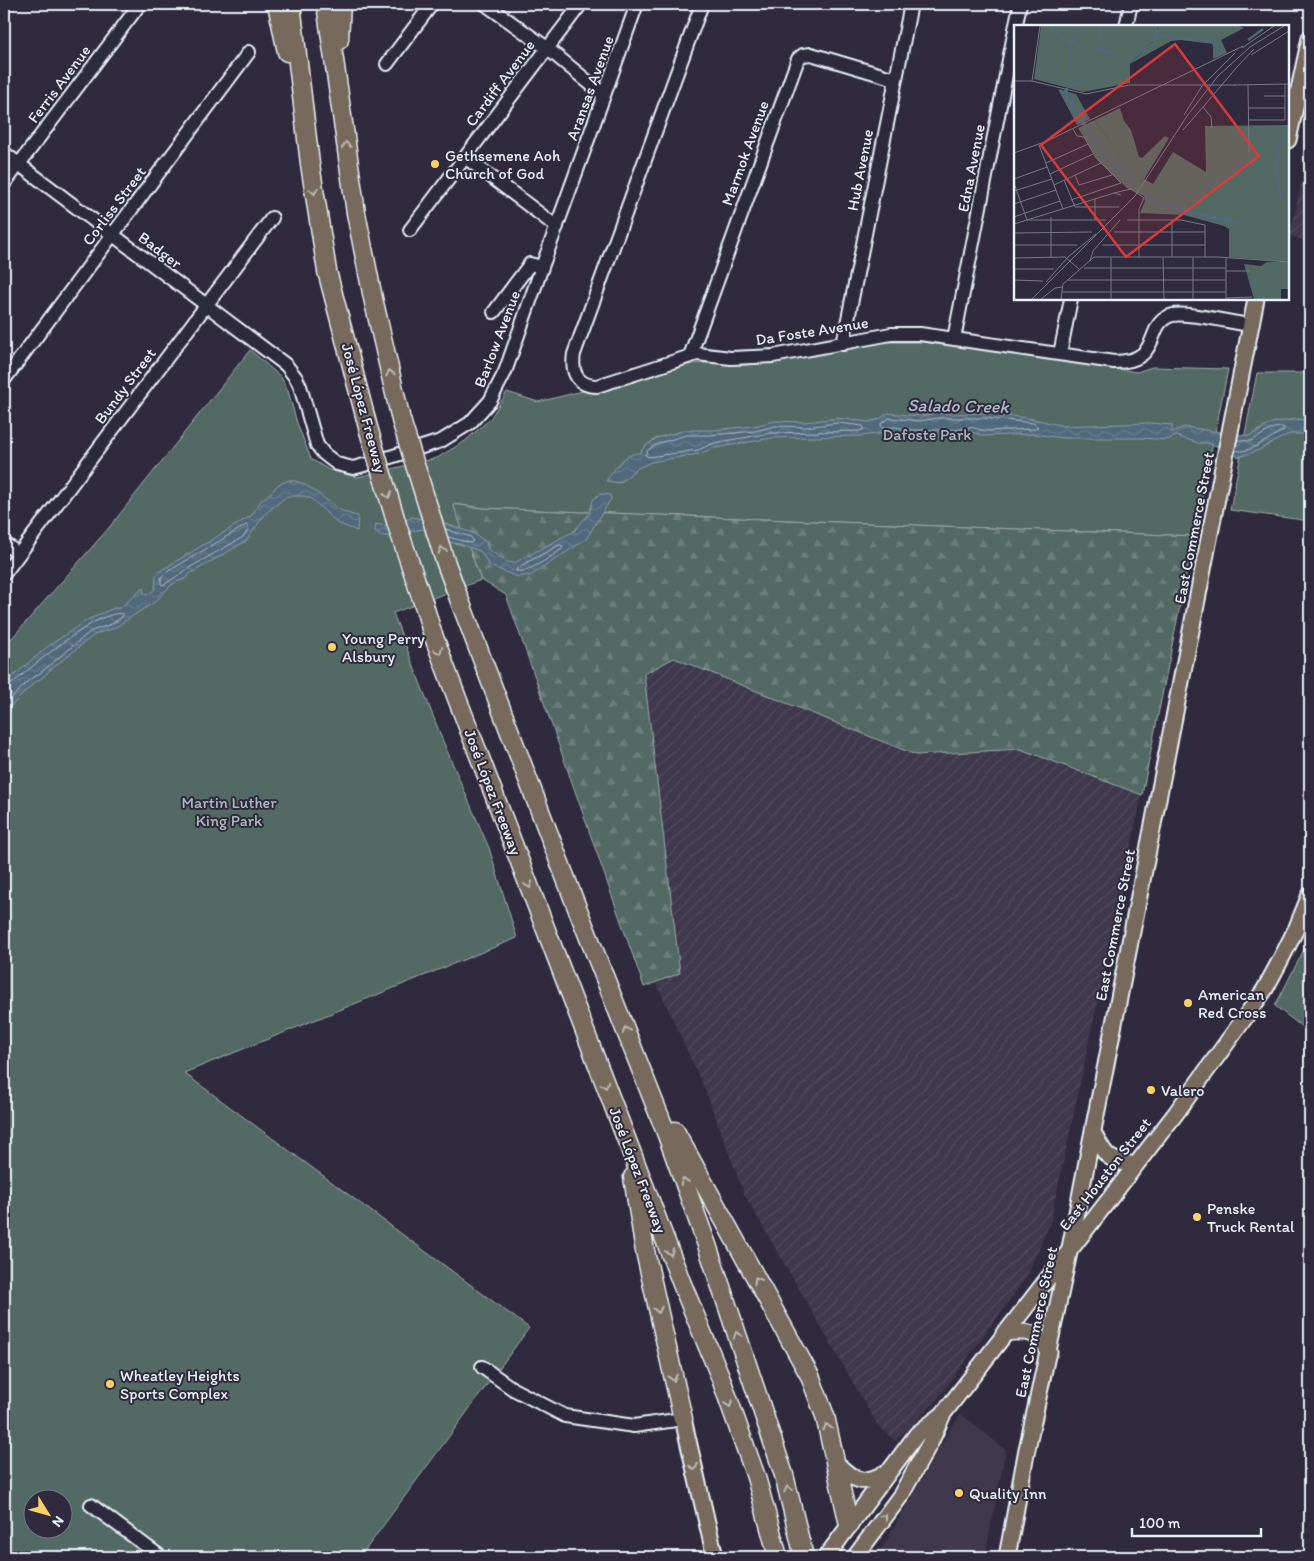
<svg xmlns="http://www.w3.org/2000/svg" width="1314" height="1561" font-family="Itim,sans-serif">
<style>
.built{fill:#40384e}
.industrial{fill:url(#industrial-furrows)}
.green{fill:#536964;stroke:#9eadae;fill-rule:evenodd}
.forest{fill:url(#forest-firs);stroke:#9eadae}
.water{fill:url(#water-waves);stroke:#8d9fad}
.lines{fill:none;stroke-linecap:round;stroke-linejoin:round}
.shore{stroke:#acbbc6;stroke-width:1}
.minor-casing{stroke:#e8f1f8;stroke-width:16}
.major-casing{stroke:#e8f1f8;stroke-width:19}
.highway-casing{stroke:#e8f1f8;stroke-width:21}
.minor{stroke:#2f2a3d;stroke-width:12}
.major{stroke:#77695c;stroke-width:15}
.highway{stroke:#77695c;stroke-width:18}
.highway-bridge-casing{stroke:#e8f1f8;stroke-width:21;stroke-linecap:butt}
.highway-bridge{stroke:#77695c;stroke-width:18}
.oneway{stroke:#bbbbba}
.poi-dot{fill:#ffd166;stroke:#2f2a3d;stroke-width:2}
.labels{text-anchor:middle;dominant-baseline:central;stroke-width:4;stroke-linejoin:round;paint-order:stroke}
.street-label{font-size:16px;fill:#e8f1f8;stroke:#2f2a3d}
.poi-label{font-size:16px;fill:#e8f1f8;stroke:#2f2a3d;text-anchor:start}
.park-label{font-size:16px;fill:#acbbbd;stroke:#2f2a3d}
.water-label{font-size:18px;font-style:italic;fill:#acbbc6;stroke:#2f2a3d}
.inset-river{fill:none;stroke:#51697b;stroke-width:2.5}
.inset-road{fill:none;stroke:#797a88;stroke-width:1}
.view{fill:#d83c3d;fill-opacity:0.15;stroke:#d83c3d;stroke-width:2.5}
.inset-edge{fill:none;stroke:#e8f1f8;stroke-width:2.5}
</style>
<defs>
<pattern id="industrial-furrows" width="10" height="10" patternUnits="userSpaceOnUse" patternTransform="scale(1.25)"><rect width="10" height="10" fill="#40384e"/><path d="M-1 1l2-2M0 10L10 0M9 11l2-2" fill="none" stroke="#524c60"/></pattern>
<pattern id="forest-firs" width="22" height="20" patternUnits="userSpaceOnUse" patternTransform="scale(1.25)"><rect width="22" height="20" fill="#536964"/><path d="M5 1l3.5 6h-7zM16 11l3.5 6h-7z" fill="#6c7f7b"/></pattern>
<pattern id="water-waves" width="16" height="10" patternUnits="userSpaceOnUse" patternTransform="scale(1.25)"><rect width="16" height="10" fill="#51697b"/><path d="M0 5q4-4 8 0t8 0" fill="none" stroke="#6a7f8e"/></pattern>
</defs>
<rect width="100%" height="100%" fill="#2f2a3d"/>
<filter id="ink" filterUnits="userSpaceOnUse"><feTurbulence type="fractalNoise" baseFrequency=".02" numOctaves="2"/><feDisplacementMap in="SourceGraphic" scale="10" xChannelSelector="R" yChannelSelector="G"/><feConvolveMatrix kernelMatrix="1 2 1 2 8 2 1 2 1" color-interpolation-filters="sRGB"/></filter>
<g filter="url(#ink)">
<path class="built" d="M961,1414L1006,1450L985,1557H882L881,1550L951,1428Z"/>
<path class="industrial" d="M1310,141V242L1290,236Z
M674,657L916,755L1020,749L1142,795L1050,1224L1026,1278L936,1401L895,1441L878,1426L744,1194L706,1092L656,983L680,973L644,674Z"/>
<path class="green" d="M879,342H943L1137,372L1152,367L1228,369L1194,536L482,508L454,504L481,580L393,613L442,739L489,848L517,938L184,1073L529,1328L360,1557H4V647L108,529L250,350L281,377L288,391L297,423L311,459L329,470L358,477L437,458L465,441L490,419L507,392L538,402L693,364L706,363L745,365L780,362ZM32,1498H62V1528H32Z
M1257,373H1310V521L1230,510Z
M1310,938V1033L1275,1006Z"/>
<path class="forest" d="M453,504L482,508L1194,536L1142,795L1020,749L916,755L674,658L644,674L680,973L644,987L506,595L481,580Z"/>
<path class="water" d="M888,413L920,416L938,413L951,414L987,413L1034,419L1063,426L1150,423L1172,425V432L1184,427L1249,436L1272,423L1297,419L1310,420V434H1289L1259,450L1239,457L1220,447L1207,443H1198L1176,436L1167,440L1142,438H1063L1033,434L984,436L971,432L956,435H912L895,432L860,436L772,438L715,448L699,454L651,462L636,469L620,483L606,481C615,469 623,453 640,453L644,447L657,438L685,430H711L754,426L775,421L805,422L838,418L868,422L880,419Z
M289,480C317,483 330,512 358,516L357,531L337,523L312,499L304,496H287L265,514L246,541L190,574L185,579L176,582L170,586L156,601L114,628L94,635L50,670L42,678L34,683L4,713V684L47,647L87,620L114,608H120L143,588L144,594L148,595L155,589L156,576L160,571L251,516L262,499L266,497L279,484Z
M599,494L610,495L611,499L586,539L532,575L518,577L490,566L480,551L459,544L429,538L425,535V531L422,529L388,536H382L375,531L376,524L386,526L401,523L412,517L443,523L473,533L486,542L488,549L507,562L514,563L574,531L589,514L593,500Z"/>
<g class="lines">
<path class="shore" d="M890,418L920,421L938,418H986L1033,423L1038,427L1035,429L985,431L971,427L955,430H912L895,427L882,428L881,424Z
M838,423L863,426L864,429L859,431L771,433L714,443L698,450L648,457L645,455L648,450L659,443L686,435H712L755,431L775,426L805,427Z
M1235,450C1248,456 1271,436 1283,431L1284,428L1282,427L1274,428L1251,441L1237,440
M247,525L249,529L243,537L187,569C180,576 172,578 164,585L161,584V578L164,574Z
M445,529L471,537L473,541L471,543L448,537
M560,545L563,546L562,549C552,556 527,574 516,571L517,568Z
M4,688L9,686C27,671 100,607 123,614L122,617L112,624L91,631L39,674L30,679L4,706"/>
<defs>
<path id="minor" d="M485,4L547,48L604,95
M702,4L574,354C571,372 577,386 597,386L697,354L731,358L773,356L891,334H920L1114,362C1165,362 1143,322 1173,315C1189,312 1233,323 1251,325
M1126,26L1131,4
M387,64L432,4
M4,153L286,365L296,378L300,386L317,445L324,454L337,464L353,468L368,464L441,441L470,423L490,401L505,372L542,267L530,264L494,312
M465,157L557,227
M4,184L140,4
M410,230L581,4
M542,267L637,4
M954,339L1020,4
M843,344L911,4
M1060,354L1071,299
M690,356L798,59L803,55L811,54L895,79
M4,380L249,52
M4,543L19,554
M4,574L272,218
M482,1367L513,1389L565,1416L634,1426L683,1419
M91,1505L161,1557"/>
<path id="major" d="M1288,140L1310,38
M1093,1132C1106,1157 1107,1160 1135,1165
M1004,1333C1028,1330 1037,1331 1049,1352
M683,1419L715,1557
M836,1463C855,1482 863,1486 887,1472
M826,1557L917,1434L942,1415
M855,1557L901,1495L931,1441L943,1414L1176,1113L1241,1023L1265,989L1281,959L1297,927L1310,895
M1007,1557L1026,1454L1070,1248L1256,299"/>
<path id="highway" d="M277,4L287,52
M291,4L310,164L327,271L369,431
M326,4L356,213L373,298L401,420
M339,40L341,4
M458,596L574,900L667,1135L707,1245L784,1475L804,1557
M424,605L432,632L455,693L682,1284L720,1376L756,1477L778,1557
M675,1131L810,1376L825,1416L849,1525
M633,1177L645,1251L683,1419"/>
</defs>
<use href="#minor" class="minor-casing"/>
<use href="#major" class="major-casing"/>
<use href="#highway" class="highway-casing"/>
<use href="#minor" class="minor"/>
<use href="#major" class="major"/>
<use href="#highway" class="highway"/>
<defs>
<path id="highway-bridge" d="M401,420L444,558L458,596
M369,431L398,528L424,605"/>
</defs>
<use href="#highway-bridge" class="highway-bridge-casing"/>
<use href="#highway-bridge" class="highway-bridge"/>
</g>
<defs><path id="oneway-chevron" d="M-2-3.5L2.5 0L-2 3.5" fill="none" stroke-width="1.6" stroke-linecap="round" stroke-linejoin="round" transform="scale(1.25)"/></defs>
<g class="oneway">
<use href="#oneway-chevron" transform="translate(346 145) rotate(-98)"/>
<use href="#oneway-chevron" transform="translate(314 191) rotate(81)"/>
<use href="#oneway-chevron" transform="translate(390 373) rotate(-103)"/>
<use href="#oneway-chevron" transform="translate(388 495) rotate(73)"/>
<use href="#oneway-chevron" transform="translate(442 550) rotate(-108)"/>
<use href="#oneway-chevron" transform="translate(439 651) rotate(69)"/>
<use href="#oneway-chevron" transform="translate(529 885) rotate(69)"/>
<use href="#oneway-chevron" transform="translate(626 1030) rotate(-112)"/>
<use href="#oneway-chevron" transform="translate(605 1085) rotate(69)"/>
<use href="#oneway-chevron" transform="translate(684 1181) rotate(-110)"/>
<use href="#oneway-chevron" transform="translate(670 1252) rotate(70)"/>
<use href="#oneway-chevron" transform="translate(757 1280) rotate(-119)"/>
<use href="#oneway-chevron" transform="translate(658 1310) rotate(77)"/>
<use href="#oneway-chevron" transform="translate(737 1335) rotate(-109)"/>
<use href="#oneway-chevron" transform="translate(673 1378) rotate(77)"/>
<use href="#oneway-chevron" transform="translate(729 1404) rotate(71)"/>
<use href="#oneway-chevron" transform="translate(827 1427) rotate(-104)"/>
<use href="#oneway-chevron" transform="translate(694 1467) rotate(77)"/>
<use href="#oneway-chevron" transform="translate(788 1489) rotate(-104)"/>
<use href="#oneway-chevron" transform="translate(884 1517) rotate(-54)"/>
</g>
</g>
<g class="poi-dot">
<circle cx="435" cy="164" r="5"/>
<circle cx="332" cy="647" r="5"/>
<circle cx="1188" cy="1003" r="5"/>
<circle cx="1151" cy="1090" r="5"/>
<circle cx="1197" cy="1217" r="5"/>
<circle cx="110" cy="1384" r="5"/>
<circle cx="959" cy="1493" r="5"/>
</g>
<g class="labels">
<g class="street-label">
<text transform="translate(500 83) rotate(-53)">Cardiff Avenue</text>
<text transform="translate(59 84) rotate(-53)">Ferris Avenue</text>
<text transform="translate(590 88) rotate(-70)">Aransas Avenue</text>
<text transform="translate(745 153) rotate(-70)">Marmok Avenue</text>
<text transform="translate(971 168) rotate(-79)">Edna Avenue</text>
<text transform="translate(860 170) rotate(-79)">Hub Avenue</text>
<text transform="translate(114 206) rotate(-53)">Corliss Street</text>
<text transform="translate(160 250) rotate(37)">Badger</text>
<text transform="translate(812 331) rotate(-9)">Da Foste Avenue</text>
<text transform="translate(497 339) rotate(-69)">Barlow Avenue</text>
<text transform="translate(125 386) rotate(-53)">Bundy Street</text>
<text transform="translate(364 408) rotate(75)">José López Freeway</text>
<text transform="translate(1194 528) rotate(-79)">East Commerce Street</text>
<text transform="translate(493 792) rotate(69)">José López Freeway</text>
<text transform="translate(1115 925) rotate(-79)">East Commerce Street</text>
<text transform="translate(638 1170) rotate(69)">José López Freeway</text>
<text transform="translate(1105 1174) rotate(-52)">East Houston Street</text>
<text transform="translate(1036 1322) rotate(-78)">East Commerce Street</text>
</g>
<g class="poi-label">
<text x="445" y="155">Gethsemene Aoh<tspan x="445" dy="18">Church of God</tspan></text>
<text x="342" y="638">Young Perry<tspan x="342" dy="18">Alsbury</tspan></text>
<text x="1198" y="994">American<tspan x="1198" dy="18">Red Cross</tspan></text>
<text x="1161" y="1090">Valero</text>
<text x="1207" y="1208">Penske<tspan x="1207" dy="18">Truck Rental</tspan></text>
<text x="120" y="1375">Wheatley Heights<tspan x="120" dy="18">Sports Complex</tspan></text>
<text x="969" y="1493">Quality Inn</text>
</g>
<g class="park-label">
<text x="927" y="434">Dafoste Park</text>
<text x="229" y="802">Martin Luther<tspan x="229" dy="18">King Park</tspan></text>
</g>
<g class="water-label">
<text transform="translate(958 406) rotate(1)">Salado Creek</text>
</g>
</g>
<g transform="translate(1014 25)">
<rect width="275" height="275" fill="#2f2a3d"/>
<path d="M27,1H144L141,14L116,39V58L69,67L20,54ZM44,64L62,69L76,94L63,100ZM81,95L126,160L130,154L139,159L159,127L192,147L191,101L275,100V237L215,232V204L210,201L170,190L126,188L131,176L130,171L113,163L98,149L84,135L64,103Z" fill="#536964"/>
<path d="M59,1H72L68,13L55,24L48,15L52,10L57,11ZM80,1H87L90,7L89,22H101L105,27V34L81,24ZM144,1H226L230,3L207,15L213,28L199,34V19L167,15L157,16L116,39L141,14ZM55,29L64,31L68,37L62,46L51,45L55,44ZM82,48L85,49L86,63H66L35,55L39,50L43,54ZM106,83L110,96L117,105L125,132L128,133L151,111L155,113L126,161L81,95ZM253,237H275V264H267V274H240L230,239L247,241Z" fill="#536964"/>
<path d="M69,1L63,14L55,21L58,28L57,45L66,57L62,61L54,62L53,75L59,74L64,91L71,97L100,138L114,149L104,146L90,129L64,94L55,78H52L50,65L56,60L65,57L56,45L54,18L63,12L64,3ZM84,1H87L88,8L83,21L109,34H114L139,18L142,1L145,8L141,18L115,36L90,28L81,22L86,12ZM134,167L137,176L236,199L215,198L164,186L134,176Z" fill="#51697b"/>
<path class="inset-river" d="M38,1L39,6L55,17M144,11L198,17L207,29M234,15L249,4M267,173L262,149L264,123L274,103"/>
<path class="inset-road" d="M228,23L260,1M237,30L275,6M222,43L240,24M0,56H18L72,69L115,60H221M18,56L26,1M190,59L221,28M220,60L275,59M234,60L235,127M250,71H271M189,82L197,92L198,103M189,82L223,42M234,83H271M170,90L188,61M234,95H271V59M169,105L189,82M25,120L49,184M0,128L33,116L229,21M32,138L74,119M36,149L79,129M61,150L65,160L98,150M0,154L33,142M50,155L61,182H105M0,158L13,195H92M40,160L87,138M0,166L38,154M107,170L100,168L117,164L130,173L125,184V233M57,175L107,158L82,133L70,112L63,111L59,104M0,179L42,165M0,192L46,176M37,192V233M81,195V174M113,195H167L191,200V232M158,195V232M0,199L100,168M100,207H191M0,208L78,207M0,220H63M88,220H191M0,233L51,232L65,244M97,233V274M149,233L150,274M179,233V274M212,233V274M76,236L79,226L106,195M70,243H212M0,244H40M212,246H236M0,255L29,256M54,255H212M32,257L54,232L82,209M48,267H212M212,273L238,272M18,274L121,171L173,91L204,51L236,22L270,1M27,274L41,263L49,262M47,274L49,259L80,232H204L275,237"/>
<path class="view" d="M161,19L245,131L112,232L27,120Z"/>
<rect width="275" height="275" class="inset-edge"/>
</g>
<rect width="1314" height="1561" fill="none" stroke="#2f2a3d" stroke-width="20"/>
<rect x="10" y="10" width="1294" height="1541" fill="none" stroke="#e8f1f8" stroke-width="2" filter="url(#ink)"/>
<g transform="translate(48 1514) rotate(127)"><circle r="24" fill="#2f2a3d" stroke="#797a88"/>
<path d="M0-4L9 19L0 12L-9 19Z" fill="#ffd166"/>
<text y="-8" font-size="14" font-weight="bold" text-anchor="middle" fill="#e8f1f8">N</text>
</g>
<path d="M1132 1528v8h129v-8" fill="none" stroke="#e8f1f8" stroke-width="2.5"/>
<text x="1139" y="1528" font-size="15" fill="#e8f1f8" stroke="#2f2a3d" stroke-width="4" paint-order="stroke">100 m</text>
</svg>
